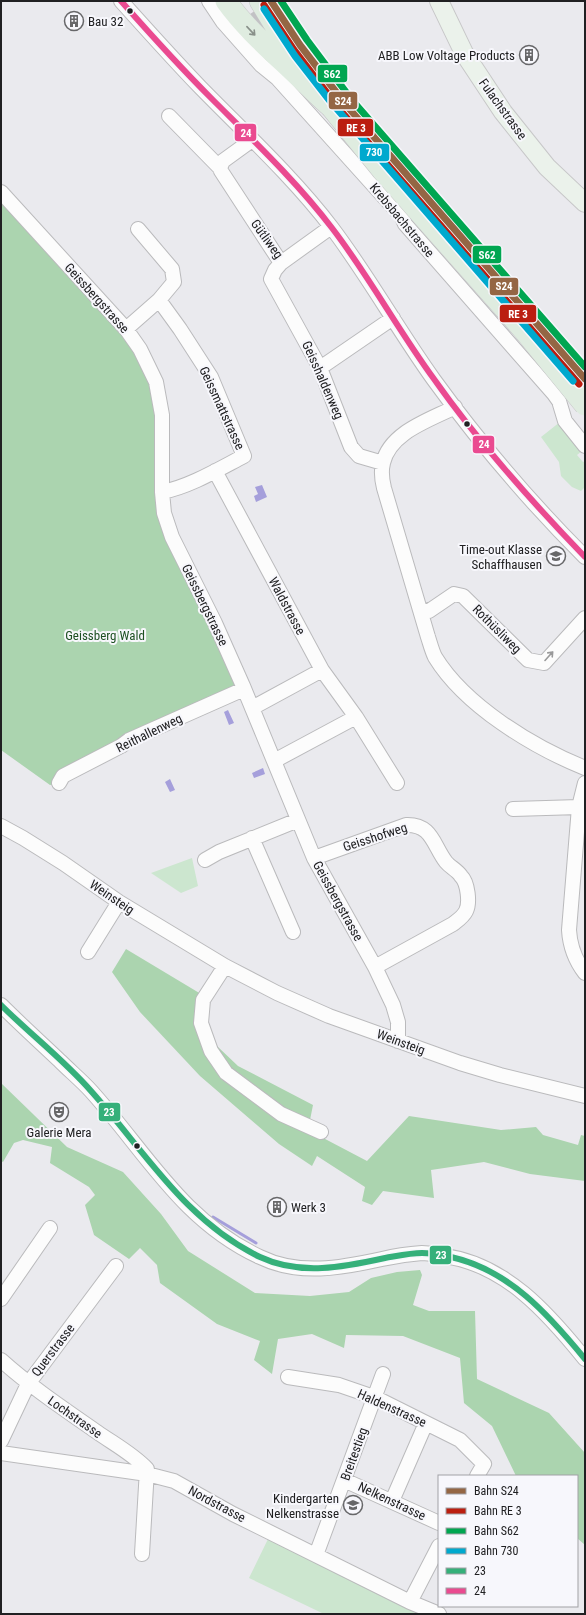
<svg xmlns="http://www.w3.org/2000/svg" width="586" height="1615" font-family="'Roboto Condensed',sans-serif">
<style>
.green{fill:#cce6cf}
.forest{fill:#abd4af}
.water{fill:#a59fdb}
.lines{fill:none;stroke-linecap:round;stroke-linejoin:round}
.stream{stroke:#a59fdb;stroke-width:3}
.highway-tunnel{stroke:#c2c2c5;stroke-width:21;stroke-dasharray:21 10;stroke-linecap:butt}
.minor-casing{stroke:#bababc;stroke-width:16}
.major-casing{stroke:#c7c7c8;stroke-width:20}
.highway-casing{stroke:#c7c7c8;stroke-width:22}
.minor{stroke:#fcfcfc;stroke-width:14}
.major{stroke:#ebf2eb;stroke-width:18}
.highway{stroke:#dfece0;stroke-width:21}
.highway-bridge-casing{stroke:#c7c7c8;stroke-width:22;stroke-linecap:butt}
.highway-bridge{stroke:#dfece0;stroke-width:21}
.bus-1-casing{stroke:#f7f7fc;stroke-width:9}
.bus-2-casing{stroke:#f7f7fc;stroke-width:9}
.bus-1{stroke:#35b07a;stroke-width:6}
.bus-2{stroke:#ea4a90;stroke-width:6}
.rail-1-casing{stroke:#f7f7fc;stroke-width:10}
.rail-2-casing{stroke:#f7f7fc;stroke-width:10}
.rail-3-casing{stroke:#f7f7fc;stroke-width:10}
.rail-4-casing{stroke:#f7f7fc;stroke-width:10}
.rail-1{stroke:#946644;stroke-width:7}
.rail-2{stroke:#bb1e10;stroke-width:7}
.rail-3{stroke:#00a651;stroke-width:7}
.rail-4{stroke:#00a9ce;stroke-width:7}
.oneway{stroke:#89908a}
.oneway2{stroke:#99999a}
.bus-dot{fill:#202022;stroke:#f7f7fc;stroke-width:1.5}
.labels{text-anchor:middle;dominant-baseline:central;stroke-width:4;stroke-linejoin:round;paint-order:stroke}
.poi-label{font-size:13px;fill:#202022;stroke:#f7f7fc;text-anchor:end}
.street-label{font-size:13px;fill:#202022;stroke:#f7f7fc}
.park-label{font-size:13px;fill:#1d5022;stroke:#f7f7fc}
.line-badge{stroke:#f7f7fc;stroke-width:1.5}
.badge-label{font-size:11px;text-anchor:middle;font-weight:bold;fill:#fff}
</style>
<rect width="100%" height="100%" fill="#eaeaee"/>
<path class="green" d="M560,422L582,451L577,455L583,462L585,461V487L581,491L572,487L561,476L559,462L541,437Z
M192,858L198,886L181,893L151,873Z
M269,1537L424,1614H324L249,1578Z"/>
<path class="forest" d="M1,192L126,329L156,382L164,513L243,686L59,783L50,785L1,750Z
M126,949L201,994L197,1027L238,1066L313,1105L308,1130L367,1161L409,1116L501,1130L536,1127L543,1135L578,1145L581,1135L585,1136V1181L530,1174L484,1162L431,1170L434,1198L383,1191L372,1205L362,1201L365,1187L317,1156L312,1166L279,1144L200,1076L140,1012L112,972Z
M1,1083L67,1147L123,1172L161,1214L188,1251L255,1293L310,1296L349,1292L371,1278L397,1272L420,1270L422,1275L413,1305L429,1311H475L477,1379L549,1413L585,1453V1545L577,1538V1476H516L492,1426L464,1403L460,1358L403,1336L346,1335L344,1348L312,1334L278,1339L272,1374L254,1360L260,1341L217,1324L160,1283L157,1265L140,1248L129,1259L94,1235L85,1205L95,1195L89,1187L50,1163L52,1147L23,1140L14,1143L3,1162L1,1161Z"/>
<path class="water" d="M262,485L267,497L256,502L254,496L258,494L255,487Z
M228,710L234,723L229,725L224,712Z
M263,768L265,774L254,778L252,773Z
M170,779L175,790L170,792L165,782Z"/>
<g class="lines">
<path class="stream" d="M213,1217L256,1243"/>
<path class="highway-tunnel" d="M253,12L279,50"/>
<defs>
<path id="minor" d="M121,1C147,30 173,59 200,87C245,133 293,177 332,228C369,277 398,330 434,380C479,442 531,503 585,557
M209,1L223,22L261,65L277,78L402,217L405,224L554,394L559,401L565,421L585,446
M169,116L220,168
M252,140L223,161L220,168L221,171L281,263L331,227
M1,192L126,329L140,349L156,382L162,415V492L164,513L172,537L215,623L243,686L314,858L375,967L393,1005L398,1022V1041
M281,263L275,270L271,279L320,368L351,447L359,456L383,463
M159,300L180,329L211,377L244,456C219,469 189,487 162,492
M126,329L159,300L174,282L172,269L138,229
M320,368L393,318
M455,407C430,420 390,432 383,463C381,471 382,480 384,488L428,637C430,643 432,651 435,657C465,706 533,747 585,768
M215,471L322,670L252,708
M420,609L429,611L454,594L463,596L528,660L544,663L585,618
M322,670L356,717L397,783
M274,761L356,717
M59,783L63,776L121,746L129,740L244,689
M585,783L579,807L569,930C570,947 575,960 585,973
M513,809L579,807
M1,826L23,838L63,863L119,902L225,966L277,993L329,1016L460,1063L500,1075L585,1096
M252,838L293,932
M314,858L406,825C432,824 433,845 446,862C450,867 457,870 461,876C468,883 470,903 466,911C463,917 458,920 453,924L375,967
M205,860L219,852L298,820
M88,952L119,902
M225,966L203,1000L201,1023L211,1051L226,1073L281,1114L321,1132
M1,1005C20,1024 40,1042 60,1061C70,1071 82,1081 91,1091C146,1152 182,1221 260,1257C299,1276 341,1268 382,1259C395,1256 409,1254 422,1253C429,1253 437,1255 444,1256C505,1264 548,1313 585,1359
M1,1299L50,1228
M1,1360C31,1387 64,1409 97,1432C114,1444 133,1454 147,1469L142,1554
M288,1377L339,1385L374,1397L460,1440L484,1464L477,1476
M1,1441L28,1384L116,1266
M1,1453L147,1474L174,1481L233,1514L410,1602L439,1614
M344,1480L439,1523
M392,1501L426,1423
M316,1555L383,1374
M410,1602L439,1546"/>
<path id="major" d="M439,1L464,53L503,112L547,167L585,203"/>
<path id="highway" d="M226,1C246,29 272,51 297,75C309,86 319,97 331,107
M260,1L282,37L308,72"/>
</defs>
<use href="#minor" class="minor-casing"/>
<use href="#major" class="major-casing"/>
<use href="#highway" class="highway-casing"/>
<use href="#minor" class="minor"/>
<use href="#major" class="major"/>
<use href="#highway" class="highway"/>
<defs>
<path id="highway-bridge" d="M331,107L382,170L527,334L585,405"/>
</defs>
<use href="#highway-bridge" class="highway-bridge-casing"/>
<use href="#highway-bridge" class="highway-bridge"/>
<defs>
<path id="bus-1" d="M1,1005C30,1034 64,1060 91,1091C144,1150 185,1221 260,1257C300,1276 344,1267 385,1258C397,1256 410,1253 422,1253C431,1253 441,1255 451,1257C509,1270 548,1314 585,1359"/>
<path id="bus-2" d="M121,1C151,35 181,68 213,100C254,141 297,182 332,228C369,276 398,330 434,379C479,443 531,501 585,557"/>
</defs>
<use href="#bus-1" class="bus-1-casing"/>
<use href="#bus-2" class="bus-2-casing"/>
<use href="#bus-1" class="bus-1"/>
<use href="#bus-2" class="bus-2"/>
<defs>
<path id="rail-1" d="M271,1L300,45L346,105L585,379"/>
<path id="rail-2" d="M264,5L294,50L340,110L579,384"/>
<path id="rail-3" d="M281,1L307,40L352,100L585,367"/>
<path id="rail-4" d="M264,9L295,56L330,101L573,381"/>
</defs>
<use href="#rail-1" class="rail-1-casing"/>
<use href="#rail-2" class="rail-2-casing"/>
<use href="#rail-3" class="rail-3-casing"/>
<use href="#rail-4" class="rail-4-casing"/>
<use href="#rail-1" class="rail-1"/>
<use href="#rail-2" class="rail-2"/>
<use href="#rail-3" class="rail-3"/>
<use href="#rail-4" class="rail-4"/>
</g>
<defs><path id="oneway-shaft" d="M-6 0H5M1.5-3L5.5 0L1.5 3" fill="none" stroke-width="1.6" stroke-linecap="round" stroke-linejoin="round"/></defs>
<use class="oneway" href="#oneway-shaft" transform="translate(251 31) rotate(47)"/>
<use class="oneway2" href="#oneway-shaft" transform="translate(549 656) rotate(-48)"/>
<defs>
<symbol id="building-ring" viewBox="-11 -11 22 22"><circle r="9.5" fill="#f7f7fc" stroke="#676769" stroke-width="1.5"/><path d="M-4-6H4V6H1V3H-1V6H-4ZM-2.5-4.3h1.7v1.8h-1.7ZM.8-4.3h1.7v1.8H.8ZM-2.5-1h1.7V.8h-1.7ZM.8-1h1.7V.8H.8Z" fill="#676769"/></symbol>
<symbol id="school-ring" viewBox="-11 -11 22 22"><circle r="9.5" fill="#f7f7fc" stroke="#676769" stroke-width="1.5"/><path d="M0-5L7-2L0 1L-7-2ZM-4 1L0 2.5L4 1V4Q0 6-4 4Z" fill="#676769"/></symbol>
<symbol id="theatre-ring" viewBox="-11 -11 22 22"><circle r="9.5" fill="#f7f7fc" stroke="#676769" stroke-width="1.5"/><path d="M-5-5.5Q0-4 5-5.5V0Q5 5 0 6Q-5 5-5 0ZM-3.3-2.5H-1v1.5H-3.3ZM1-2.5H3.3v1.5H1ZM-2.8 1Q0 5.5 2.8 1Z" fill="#676769"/></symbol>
</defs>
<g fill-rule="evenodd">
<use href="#building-ring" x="63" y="10" width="22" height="22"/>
<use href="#building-ring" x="518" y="44" width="22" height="22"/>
<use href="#school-ring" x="545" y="545" width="22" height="22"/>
<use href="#theatre-ring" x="48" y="1101" width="22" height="22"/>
<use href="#building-ring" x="266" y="1196" width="22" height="22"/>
<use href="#school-ring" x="342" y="1494" width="22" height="22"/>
</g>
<g class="bus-dot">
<circle cx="130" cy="11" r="3.5"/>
<circle cx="467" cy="424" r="3.5"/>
<circle cx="137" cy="1146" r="3.5"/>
</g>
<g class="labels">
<g class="poi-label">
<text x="88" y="21" text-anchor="start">Bau 32</text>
<text x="515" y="55">ABB Low Voltage Products</text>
<text x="542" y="549">Time-out Klasse<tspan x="542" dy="15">Schaffhausen</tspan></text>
<text x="59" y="1132" text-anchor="middle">Galerie Mera</text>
<text x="291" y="1207" text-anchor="start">Werk 3</text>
<text x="339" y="1498">Kindergarten<tspan x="339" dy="15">Nelkenstrasse</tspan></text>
</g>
<g class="street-label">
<text transform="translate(503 109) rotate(54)">Fulachstrasse</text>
<text transform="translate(402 220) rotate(50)">Krebsbachstrasse</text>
<text transform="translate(267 239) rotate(54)">Gütliweg</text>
<text transform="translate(97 298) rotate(48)">Geissbergstrasse</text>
<text transform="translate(323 380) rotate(66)">Geisshaldenweg</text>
<text transform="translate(222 408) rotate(65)">Geissmattstrasse</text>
<text transform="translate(205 605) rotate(64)">Geissbergstrasse</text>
<text transform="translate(287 606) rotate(62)">Waldstrasse</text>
<text transform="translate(497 629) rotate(45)">Rothüsliweg</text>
<text transform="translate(149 733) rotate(-26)">Reithallenweg</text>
<text transform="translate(375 837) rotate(-18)">Geisshofweg</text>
<text transform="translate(112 897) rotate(34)">Weinsteig</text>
<text transform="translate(338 901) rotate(61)">Geissbergstrasse</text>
<text transform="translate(401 1042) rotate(20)">Weinsteig</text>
<text transform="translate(53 1350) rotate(-53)">Querstrasse</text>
<text transform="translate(392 1408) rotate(24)">Haldenstrasse</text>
<text transform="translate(75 1417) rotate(35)">Lochstrasse</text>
<text transform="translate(354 1454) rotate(-70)">Breitestieg</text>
<text transform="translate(392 1501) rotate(25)">Nelkenstrasse</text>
<text transform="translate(217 1504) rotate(28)">Nordstrasse</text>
</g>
<g class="park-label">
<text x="105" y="635">Geissberg Wald</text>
</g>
</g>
<g class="line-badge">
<rect x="317" y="64" width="31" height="19" rx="4" fill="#00a651"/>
<rect x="328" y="91" width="30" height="19" rx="4" fill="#946644"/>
<rect x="337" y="118" width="37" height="19" rx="4" fill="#bb1e10"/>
<rect x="234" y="123" width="23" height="19" rx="4" fill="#ea4a90"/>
<rect x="359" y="143" width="31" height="19" rx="4" fill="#00a9ce"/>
<rect x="472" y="245" width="30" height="19" rx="4" fill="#00a651"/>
<rect x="489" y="277" width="30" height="19" rx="4" fill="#946644"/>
<rect x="499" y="304" width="38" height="19" rx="4" fill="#bb1e10"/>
<rect x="472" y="435" width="23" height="19" rx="4" fill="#ea4a90"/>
<rect x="98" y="1102" width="23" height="20" rx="4" fill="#35b07a"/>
<rect x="429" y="1245" width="23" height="20" rx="4" fill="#35b07a"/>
</g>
<g class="badge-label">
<text x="332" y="78">S62</text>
<text x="343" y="105">S24</text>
<text x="356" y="132">RE 3</text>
<text x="246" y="137">24</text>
<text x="374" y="156">730</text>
<text x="487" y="259">S62</text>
<text x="504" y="290">S24</text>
<text x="518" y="318">RE 3</text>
<text x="484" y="448">24</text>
<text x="109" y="1116">23</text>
<text x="441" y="1259">23</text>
</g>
<rect width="586" height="1615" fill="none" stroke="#202022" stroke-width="4"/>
<rect x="438" y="1475" width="140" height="132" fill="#f7f7fc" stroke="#a1a1a5"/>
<rect x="446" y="1488" width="20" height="6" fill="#946644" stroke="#a1a1a5"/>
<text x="474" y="1495" font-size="12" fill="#202022">Bahn S24</text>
<rect x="446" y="1508" width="20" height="6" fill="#bb1e10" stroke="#a1a1a5"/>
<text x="474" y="1515" font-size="12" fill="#202022">Bahn RE 3</text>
<rect x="446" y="1528" width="20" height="6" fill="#00a651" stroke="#a1a1a5"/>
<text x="474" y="1535" font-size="12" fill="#202022">Bahn S62</text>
<rect x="446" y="1548" width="20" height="6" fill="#00a9ce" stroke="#a1a1a5"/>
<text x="474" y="1555" font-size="12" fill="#202022">Bahn 730</text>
<rect x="446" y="1568" width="20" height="6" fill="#35b07a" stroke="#a1a1a5"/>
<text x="474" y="1575" font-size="12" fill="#202022">23</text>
<rect x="446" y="1588" width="20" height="6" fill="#ea4a90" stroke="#a1a1a5"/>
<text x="474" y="1595" font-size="12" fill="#202022">24</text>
</svg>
